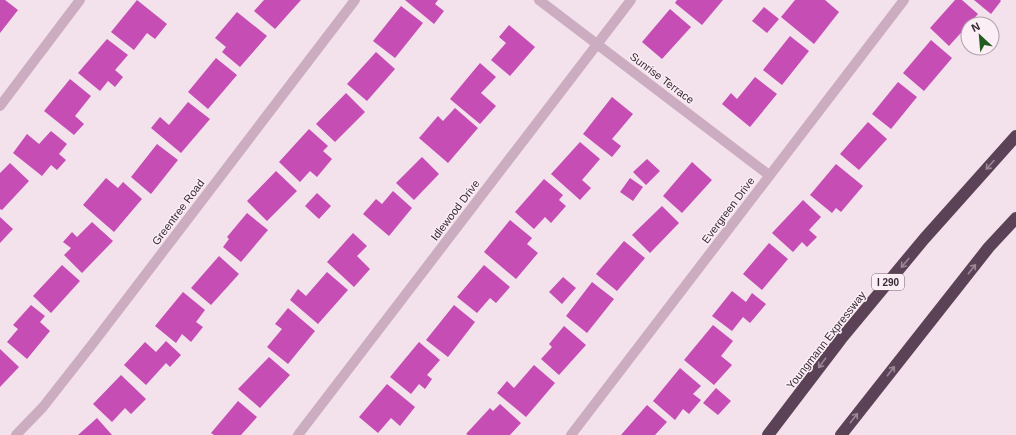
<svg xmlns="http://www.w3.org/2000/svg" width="1016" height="435" font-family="Helvetica,sans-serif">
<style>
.building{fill:#c54db4}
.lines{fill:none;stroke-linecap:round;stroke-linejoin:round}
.street{stroke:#ccacc1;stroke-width:10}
.highway{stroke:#5b4256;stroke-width:12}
.oneway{stroke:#9b8796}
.labels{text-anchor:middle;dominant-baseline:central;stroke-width:3;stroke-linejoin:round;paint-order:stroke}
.shield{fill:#fbeef5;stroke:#746670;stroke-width:1}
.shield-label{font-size:10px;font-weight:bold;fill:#3a2b37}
.street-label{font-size:11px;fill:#3a2b37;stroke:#fbeef5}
</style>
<rect width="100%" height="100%" fill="#f3e1eb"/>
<path class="building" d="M0,0H5L18,10L0,33Z
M137,0L167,24L155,39L147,33L134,50L111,32Z
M264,0H301L275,29L254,11Z
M405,0H438L435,4L444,11L434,24Z
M677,0H723L702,25L675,3Z
M795,0H825L839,12L814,44L781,17Z
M955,0H962L978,14L949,46L930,28Z
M974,0H1000L1001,1L991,14Z
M401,6L423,23L395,58L373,41Z
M764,7L779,19L767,33L752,21Z
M670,9L691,27L662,59L642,42Z
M237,12L267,36L240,67L222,52L226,47L215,38Z
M509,25L535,47L510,76L491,60L506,43L499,37Z
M790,36L809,51L782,85L763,70Z
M107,39L128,55L115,70L123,77L115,87L108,81L100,91L78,73Z
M931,40L952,58L924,91L903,73Z
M376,52L395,69L367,101L347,84Z
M216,58L237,75L208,109L188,92Z
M480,63L496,77L481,93L496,106L480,124L450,99Z
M755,77L777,94L750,127L722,104L731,93L737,99Z
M70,79L91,96L75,116L84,124L74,135L44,111Z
M898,82L917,97L891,129L872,114Z
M346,93L365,112L335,142L316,124Z
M612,97L633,114L612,139L621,146L612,157L583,134Z
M188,102L210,119L181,153L151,128L160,117L169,125Z
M455,108L478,128L448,163L419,138L438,116L443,121Z
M868,122L887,139L859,170L840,154Z
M309,129L328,146L323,151L332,159L317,177L310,171L300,182L279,162Z
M51,131L67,144L59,154L66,160L57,170L51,165L42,176L13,153L27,134L39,144Z
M580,142L600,159L582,180L591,188L580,200L551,174Z
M157,144L178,160L151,194L131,177Z
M422,157L439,174L414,200L396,183Z
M647,159L660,171L646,185L633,172Z
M692,162L712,180L682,213L663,196Z
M10,163L29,181L2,210L0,209V173Z
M836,164L863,186L841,212L836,208L832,213L810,195Z
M276,171L297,191L267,221L247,201Z
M106,178L118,188L123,182L142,199L114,232L83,205Z
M630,178L643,187L633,201L620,192Z
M544,179L563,195L559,200L566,206L551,223L545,217L534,229L515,212Z
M393,191L412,208L389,236L363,214L376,199L382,204Z
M317,193L331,206L319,219L305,206Z
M803,200L821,217L809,230L817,237L807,247L802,242L793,252L772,233Z
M662,206L679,223L650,253L632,235Z
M247,213L268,230L241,262L223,247L229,239L227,237Z
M0,217L13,229L0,243Z
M510,220L532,238L527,244L538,253L516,279L484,252Z
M92,222L113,241L82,273L64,255L71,248L63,242L72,232L77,237Z
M353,233L367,246L357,256L370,269L354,287L327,262Z
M624,241L645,258L617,291L596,274Z
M769,243L788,259L762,290L743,274Z
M219,256L239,274L211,305L191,288Z
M62,265L80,281L51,313L33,296Z
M484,265L510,287L496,303L490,298L477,313L457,297Z
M327,272L348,290L318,324L290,300L298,289L306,296Z
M563,277L576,288L562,304L549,292Z
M592,282L614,299L587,333L566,316Z
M732,291L746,302L752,293L766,304L750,323L743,317L732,331L712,316Z
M183,292L205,310L196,322L203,327L191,342L182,334L176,343L155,326Z
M31,305L45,316L40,322L50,331L27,359L7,342L18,329L13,325Z
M454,305L475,322L448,357L426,340Z
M288,308L315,331L288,364L267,347L282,329L275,324Z
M713,325L733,341L721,356L732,365L714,385L684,360Z
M564,326L586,345L559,375L541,359L552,347L549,344Z
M166,341L181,355L170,367L166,363L146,385L124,365L145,342L156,352Z
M419,342L440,360L427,375L432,379L425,389L419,384L411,394L390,377Z
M0,349L19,367L0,387Z
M269,357L290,375L260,408L238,389Z
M534,365L555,383L526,417L497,393L507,381L514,388Z
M680,368L701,386L693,394L701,400L689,414L683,409L675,420L653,401Z
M121,375L146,399L131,414L125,408L112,422L93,404Z
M387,384L415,407L400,426L391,418L378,433L359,417Z
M716,388L731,401L718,415L703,403Z
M238,401L257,417L241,435H214L211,433Z
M500,404L521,423L510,435H468L466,434L490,408L493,411Z
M647,405L667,422L655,435H621Z
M97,418L112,435H78Z"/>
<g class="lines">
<path class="street" d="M539,0L769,175
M0,106L80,0
M16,435L43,407L94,342L355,0
M298,435L631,0
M571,435L904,0"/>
<path class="highway" d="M768,435L841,339L924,239L1016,136
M841,435L989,247L1016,218"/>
</g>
<defs><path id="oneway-shaft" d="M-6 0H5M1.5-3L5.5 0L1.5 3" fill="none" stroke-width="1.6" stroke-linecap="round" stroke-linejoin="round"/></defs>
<g class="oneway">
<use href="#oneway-shaft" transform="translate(990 165) rotate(132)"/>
<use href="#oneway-shaft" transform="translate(905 263) rotate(130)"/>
<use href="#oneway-shaft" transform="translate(972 269) rotate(-52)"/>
<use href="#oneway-shaft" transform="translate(822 363) rotate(127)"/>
<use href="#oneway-shaft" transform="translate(891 371) rotate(-52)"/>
<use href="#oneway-shaft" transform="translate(854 418) rotate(-52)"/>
</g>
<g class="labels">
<rect class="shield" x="872" y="274" width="32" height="16" rx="3"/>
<g class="shield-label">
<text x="888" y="282">I 290</text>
</g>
<g class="street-label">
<text transform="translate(662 78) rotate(37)">Sunrise Terrace</text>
<text transform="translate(455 210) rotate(-53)">Idlewood Drive</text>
<text transform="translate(728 210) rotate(-53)">Evergreen Drive</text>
<text transform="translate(178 212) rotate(-53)">Greentree Road</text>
<text transform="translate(826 340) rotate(-52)">Youngmann Expressway</text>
</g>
</g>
<g transform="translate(980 36) rotate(334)"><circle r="19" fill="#fbeef5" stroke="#aea0a9"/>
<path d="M0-3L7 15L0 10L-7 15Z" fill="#225c20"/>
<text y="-6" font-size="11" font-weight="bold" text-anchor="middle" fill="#3a2b37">N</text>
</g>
</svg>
